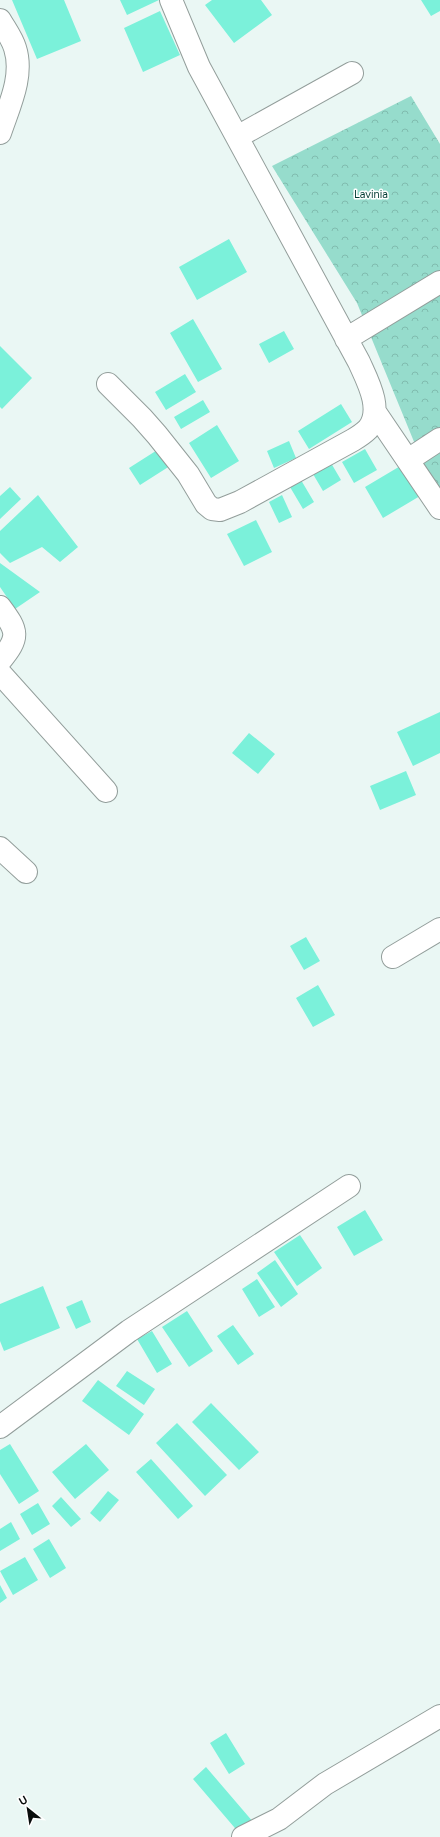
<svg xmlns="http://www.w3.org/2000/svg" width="440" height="1837" font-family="Figtree,sans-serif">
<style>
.park{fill:url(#park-crowns)}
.building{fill:#7bf1da}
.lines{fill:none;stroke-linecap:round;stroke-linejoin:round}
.minor-casing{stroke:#939e9b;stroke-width:24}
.minor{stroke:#fff;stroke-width:22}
.labels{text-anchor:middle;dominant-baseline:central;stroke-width:3;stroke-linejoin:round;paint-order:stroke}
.park-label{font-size:11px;fill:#033c34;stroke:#fff}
</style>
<defs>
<pattern id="park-crowns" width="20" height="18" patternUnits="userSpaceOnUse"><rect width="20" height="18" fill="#96dccc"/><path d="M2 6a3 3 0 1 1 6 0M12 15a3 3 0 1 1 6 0" fill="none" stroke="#80bcae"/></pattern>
</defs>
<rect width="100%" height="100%" fill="#eaf7f4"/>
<path class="park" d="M411,96L440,144V505L357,303L272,166Z"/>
<path class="building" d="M12,0H64L81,41L37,59Z
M120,0H159L127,15Z
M212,0H261L272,15L234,43L205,5Z
M421,0H440V11L431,16Z
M160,11L180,55L143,72L124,28Z
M229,239L247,272L197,300L179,267Z
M193,319L222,369L198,382L170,333Z
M284,331L294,349L269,363L259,344Z
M0,346L32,378L2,409L0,407Z
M185,374L196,392L166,410L155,392Z
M203,400L210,412L181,429L174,417Z
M341,404L352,422L309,449L298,431Z
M217,425L239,461L211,478L189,443Z
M289,441L296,458L274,468L267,451Z
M162,447L173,464L140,485L129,468Z
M365,449L377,470L354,483L342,462Z
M331,463L341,480L323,491L313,474Z
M402,465L420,496L383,518L365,487Z
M301,480L314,502L303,509L290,487Z
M10,487L21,499L0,519V496Z
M38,495L78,547L60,562L42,547L10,563L0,553V531Z
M282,495L292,517L279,523L269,502Z
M256,520L272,552L244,566L227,534Z
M0,563L40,592L15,609L0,587Z
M440,712V753L413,766L397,732Z
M249,733L275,754L258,774L232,753Z
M406,771L416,795L380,810L370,786Z
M306,937L320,961L304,970L290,946Z
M318,985L335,1015L313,1027L296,998Z
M365,1210L383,1240L354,1256L337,1227Z
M300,1235L322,1268L297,1286L274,1252Z
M275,1260L298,1294L281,1307L257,1273Z
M257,1279L275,1307L259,1317L242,1289Z
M43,1286L60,1328L4,1351L0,1341V1304Z
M82,1300L91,1322L76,1329L66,1307Z
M187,1311L213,1351L189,1367L162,1327Z
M233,1325L254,1354L238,1365L217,1336Z
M152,1331L172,1364L157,1373L137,1339Z
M127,1371L155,1389L144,1405L116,1386Z
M98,1380L144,1414L129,1435L82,1401Z
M211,1403L259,1452L239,1470L192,1422Z
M177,1423L227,1475L205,1496L156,1443Z
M10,1444L39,1491L19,1504L0,1474V1450Z
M86,1444L109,1470L75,1499L52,1472Z
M151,1459L193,1506L178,1519L136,1472Z
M108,1491L119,1500L100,1522L90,1513Z
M61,1497L81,1519L71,1527L52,1506Z
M38,1503L50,1524L32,1535L20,1514Z
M11,1522L20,1539L0,1551V1529Z
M49,1539L66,1568L50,1578L33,1549Z
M25,1557L38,1580L13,1595L0,1571Z
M0,1585L7,1598L0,1603Z
M226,1733L245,1764L229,1774L210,1743Z
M206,1767L254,1823L240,1834L193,1779Z"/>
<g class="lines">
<defs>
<path id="minor" d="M0,20C5,29 12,38 15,48C24,76 9,106 0,133
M237,137L352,73
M346,339L440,282
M108,384L142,418L157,435L188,474L206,504L212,509L220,510L240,502L353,440C358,437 364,433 368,429C384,410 367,380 359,362L199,67L171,0
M375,412L440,508
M408,460L440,439
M0,607C18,631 20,637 0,661
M0,673L106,791
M0,848L26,872
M393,957L440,929
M0,1427L129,1331L349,1186
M243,1837L279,1819L325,1784L440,1716"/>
</defs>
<use href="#minor" class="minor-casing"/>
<use href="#minor" class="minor"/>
</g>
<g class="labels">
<g class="park-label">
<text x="371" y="194">Lavinia</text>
</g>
</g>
<g transform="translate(28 1809) rotate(330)" stroke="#ffffff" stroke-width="3" paint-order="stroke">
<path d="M0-3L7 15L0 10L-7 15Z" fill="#090d0c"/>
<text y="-6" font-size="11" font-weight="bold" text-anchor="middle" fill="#090d0c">U</text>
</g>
</svg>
